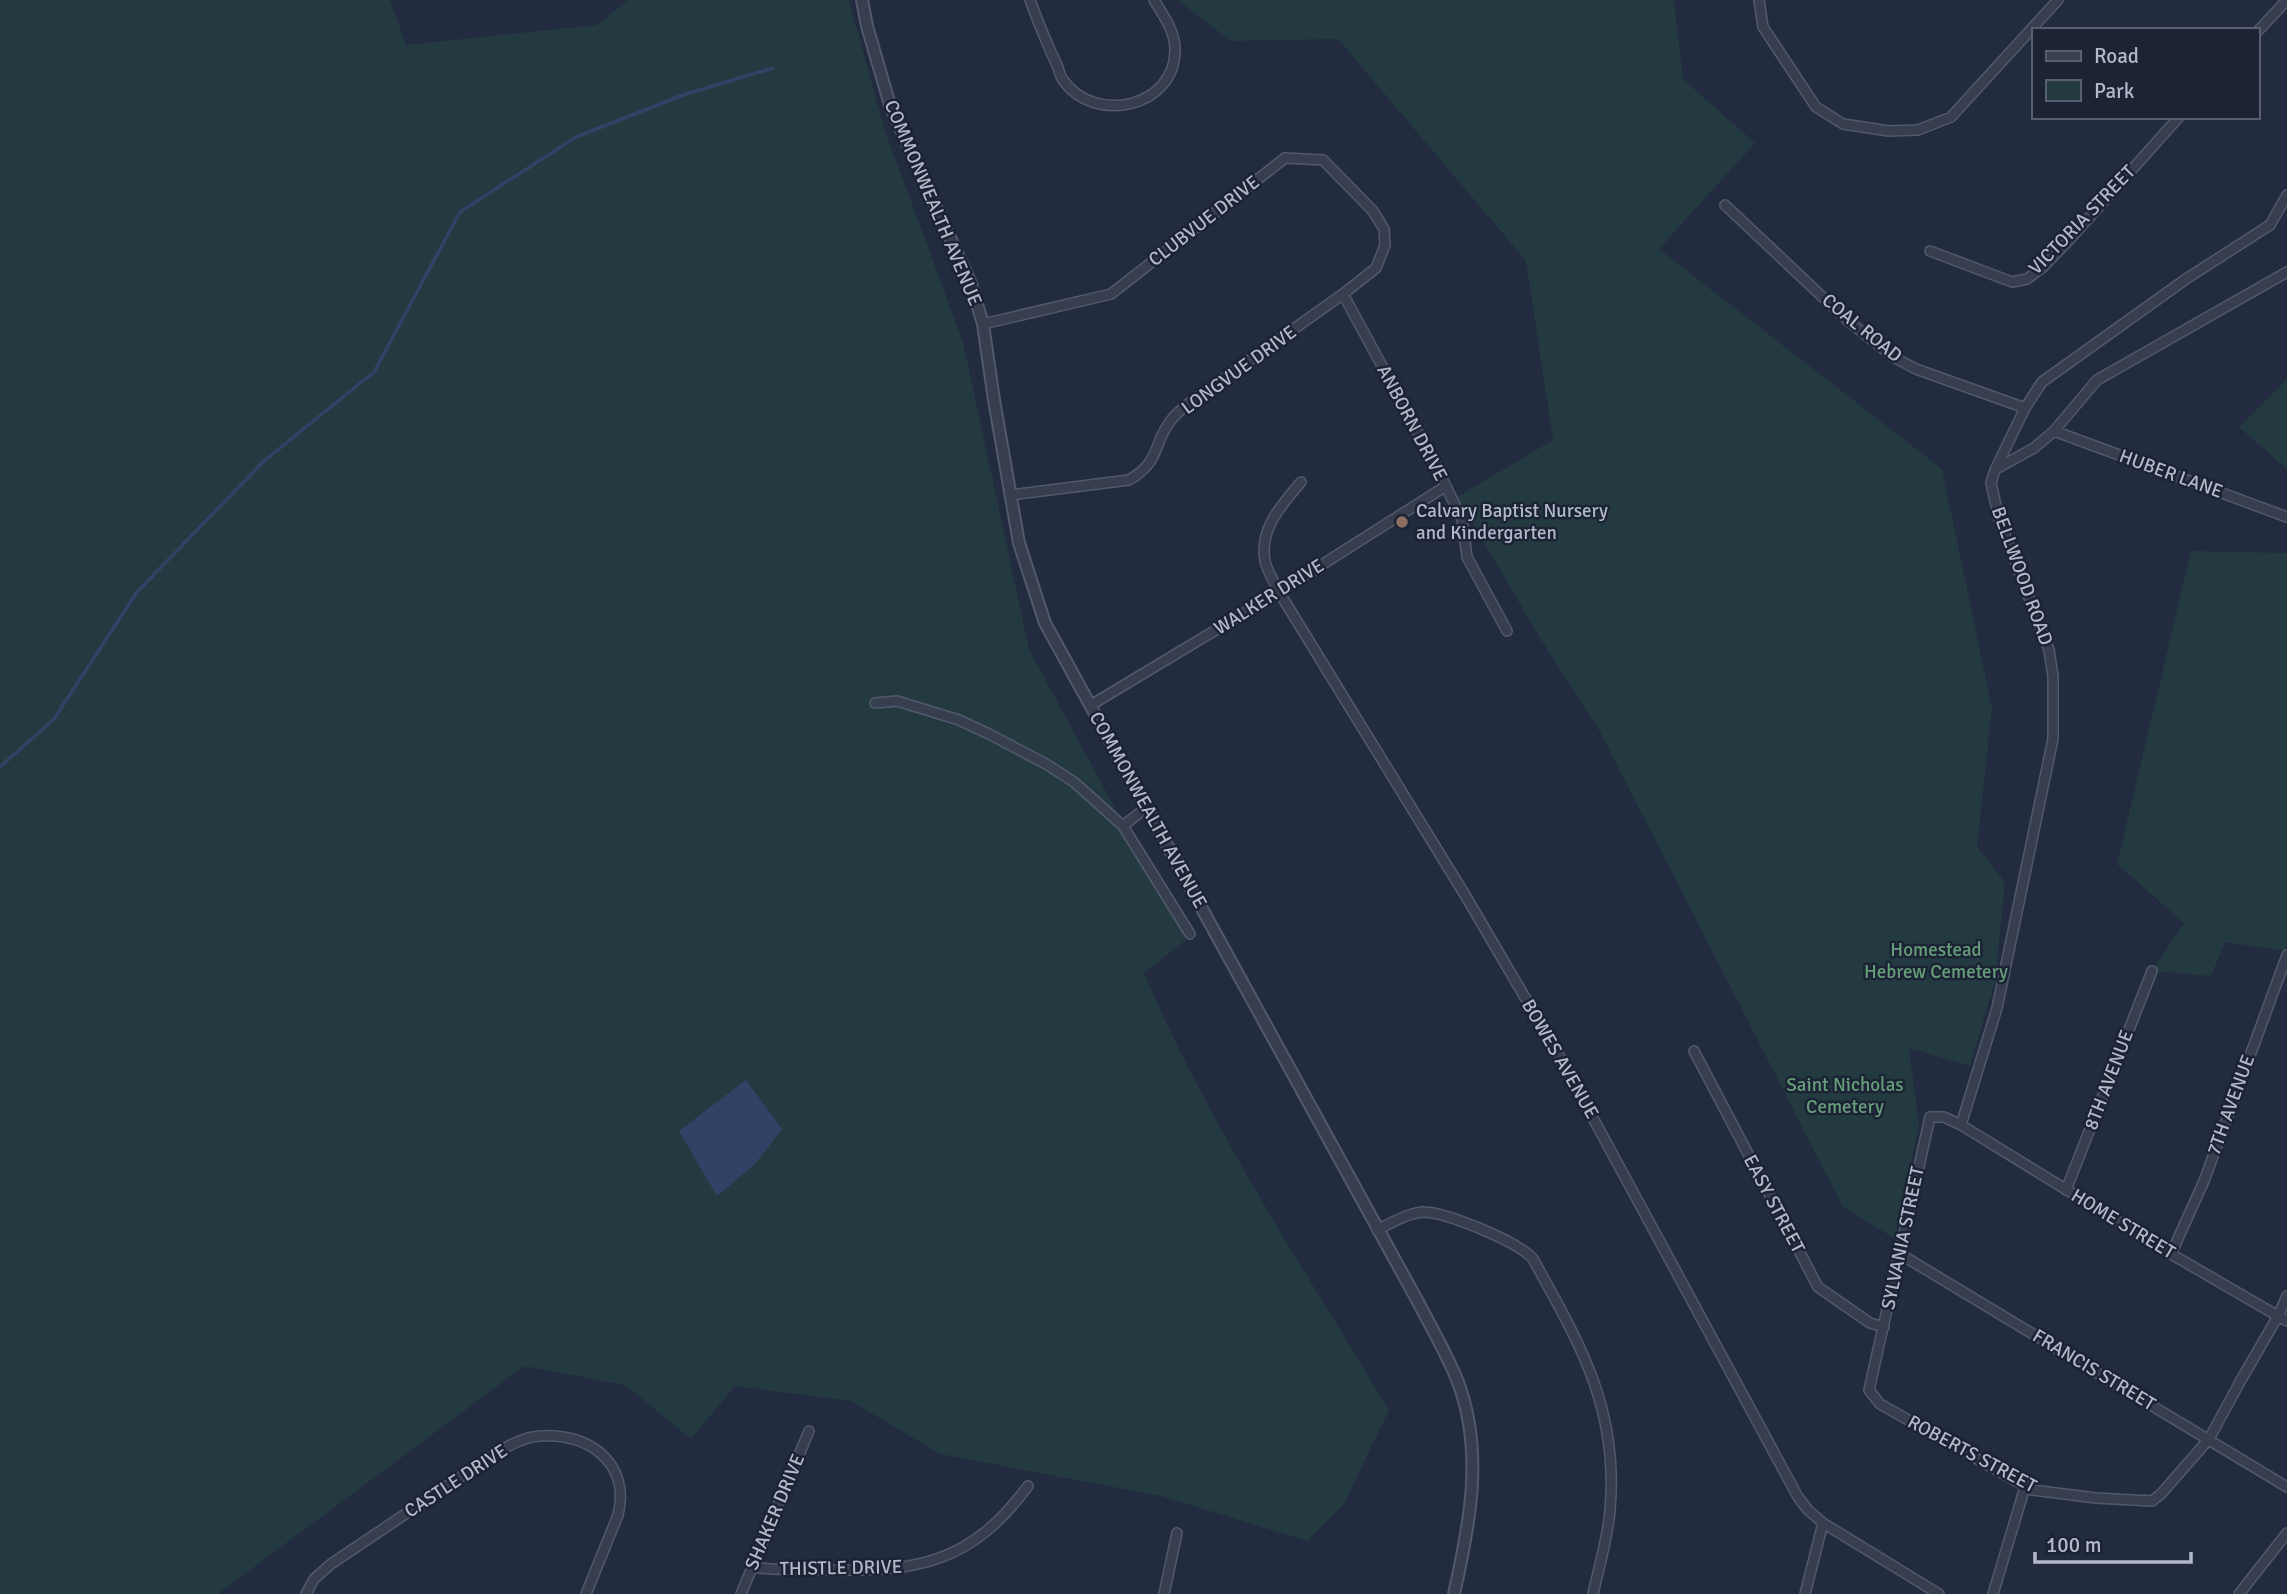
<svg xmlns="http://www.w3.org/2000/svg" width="2287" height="1594" font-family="Signika,sans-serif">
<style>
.green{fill:#243a41}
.water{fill:#324267}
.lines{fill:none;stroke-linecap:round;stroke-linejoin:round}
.stream{stroke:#324267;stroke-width:3.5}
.minor-casing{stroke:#51596b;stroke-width:12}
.tertiary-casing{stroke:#51596b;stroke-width:14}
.minor{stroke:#363e50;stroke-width:9}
.tertiary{stroke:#363e50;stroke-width:10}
.education-dot{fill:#8d6e63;stroke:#1b2335;stroke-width:2.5}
.labels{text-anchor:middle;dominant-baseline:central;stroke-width:5;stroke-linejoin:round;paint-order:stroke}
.street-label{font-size:19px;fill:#b2b9cb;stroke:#1b2335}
.poi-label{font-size:19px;fill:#b2b9cb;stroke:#1b2335;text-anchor:start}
.park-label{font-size:19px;fill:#679e7a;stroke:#1b2335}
</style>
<rect width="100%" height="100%" fill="#222b40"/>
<path class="green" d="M0,0H390L406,45L597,25L628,0H849L885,131L963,342L1029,649L1186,940L1144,973C1210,1127 1303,1267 1389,1410L1343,1506L1307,1541L1161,1496L940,1454L851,1401L735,1386L691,1439L625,1385L524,1366L218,1594H0Z
M1177,0H1674L1683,79L1755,143L1659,249L1942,469L1992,708L1977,847L2005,882L1995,982L1970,1066L1909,1048L1919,1126L1894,1238L1843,1207L1599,730L1540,638L1457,497L1553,440L1526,261L1338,39L1231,41Z
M2287,379V469L2239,427Z
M2191,551L2287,553V945L2285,951L2225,942L2211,976L2152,971L2184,923L2117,864Z"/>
<path class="water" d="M746,1080L782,1129L755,1164L717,1196L679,1131Z"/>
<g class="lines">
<path class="stream" d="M0,767L54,719L137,592L264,461L374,372L460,212L576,137L683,95L773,68"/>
<defs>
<path id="minor" d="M1030,0C1038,22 1047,44 1057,65C1059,70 1060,76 1063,80C1094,125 1176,108 1175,49C1175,31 1163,15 1154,0
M1759,0L1763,27L1816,107L1843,124L1889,131L1918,130L1951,117L2058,0
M2257,32L2287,0
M1725,205L1847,320L1895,358L1916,369L2025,408
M1930,251L2012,282L2027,279L2043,267L2070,239L2179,117
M1343,294L1433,460L1462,519L1467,557L1507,631
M983,324L1111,294L1285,158L1323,160L1373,211L1384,229L1385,245L1376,268L1343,294L1184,407C1180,411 1175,415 1172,419C1152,443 1162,461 1129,480L1010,495
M2054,431L2287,517
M1996,469L2034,448L2054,431L2097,380L2287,272
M1301,482C1282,505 1259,528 1265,561C1267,571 1275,583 1279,592L1465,895L1560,1057L1798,1497L1808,1510L1823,1523L1939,1594
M875,703L897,701L959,720L989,734L1046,764L1074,782L1123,826L1147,807
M1091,705L1279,592L1446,486
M1123,826L1190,934
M1694,1051L1818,1287L1870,1323L1884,1327
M1961,1125L1997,1008L2053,739V676L2049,650L1999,519L1991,483L1995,470L2025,408L2042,382L2186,279L2270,225L2287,195
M2066,1190L2152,971
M1377,1230C1391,1223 1408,1213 1423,1212C1446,1212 1519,1242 1533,1259C1580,1344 1619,1409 1610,1510C1608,1538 1599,1566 1593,1594
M1900,1254L2287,1487
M2171,1254L2204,1181L2287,955
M2287,1296L2278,1316L2241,1380L2209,1439L2161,1494L2152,1501L2096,1498L2032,1490L1880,1404L1869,1390L1930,1117H1944L1961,1125L2171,1254L2278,1316L2287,1321
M752,1567C777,1571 802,1570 827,1570C918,1572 971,1563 1028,1486
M306,1594L314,1579L331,1564L499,1451C512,1444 525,1437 540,1436C588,1432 631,1463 618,1515L586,1594
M741,1594L809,1431
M1164,1594L1177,1533
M1805,1594L1823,1523
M1993,1594L2025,1487
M2239,1594L2287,1533"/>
<path id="tertiary" d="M862,0L867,26L890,105L971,284L983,324L994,400L1019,543L1045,623L1417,1300C1431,1327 1447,1354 1458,1382C1484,1452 1470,1523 1454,1594"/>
</defs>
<use href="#minor" class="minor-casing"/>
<use href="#tertiary" class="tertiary-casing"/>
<use href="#minor" class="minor"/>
<use href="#tertiary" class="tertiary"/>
</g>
<circle class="education-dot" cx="1402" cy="522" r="7"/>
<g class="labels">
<g class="street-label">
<text transform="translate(933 203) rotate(67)">COMMONWEALTH AVENUE</text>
<text transform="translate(2082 220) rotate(-46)">VICTORIA STREET</text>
<text transform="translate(1204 221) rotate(-38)">CLUBVUE DRIVE</text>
<text transform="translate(1862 328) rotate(39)">COAL ROAD</text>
<text transform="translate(1239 370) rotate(-36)">LONGVUE DRIVE</text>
<text transform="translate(1412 423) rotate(62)">ANBORN DRIVE</text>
<text transform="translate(2171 474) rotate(20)">HUBER LANE</text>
<text transform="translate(2022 576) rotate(70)">BELLWOOD ROAD</text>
<text transform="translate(1269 597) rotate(-32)">WALKER DRIVE</text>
<text transform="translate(1148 810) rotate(61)">COMMONWEALTH AVENUE</text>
<text transform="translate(1560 1059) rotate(60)">BOWES AVENUE</text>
<text transform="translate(2109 1080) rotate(-69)">8TH AVENUE</text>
<text transform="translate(2231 1105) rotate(-70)">7TH AVENUE</text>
<text transform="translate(1774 1204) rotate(62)">EASY STREET</text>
<text transform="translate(2123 1224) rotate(31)">HOME STREET</text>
<text transform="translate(1903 1238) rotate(-78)">SYLVANIA STREET</text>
<text transform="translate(2094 1370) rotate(31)">FRANCIS STREET</text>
<text transform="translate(1972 1454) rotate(28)">ROBERTS STREET</text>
<text transform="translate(456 1481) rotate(-33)">CASTLE DRIVE</text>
<text transform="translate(775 1512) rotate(-67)">SHAKER DRIVE</text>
<text transform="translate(841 1568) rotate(-1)">THISTLE DRIVE</text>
</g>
<g class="poi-label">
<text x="1416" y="511">Calvary Baptist Nursery<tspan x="1416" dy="22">and Kindergarten</tspan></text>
</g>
<g class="park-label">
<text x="1936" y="950">Homestead<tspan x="1936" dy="22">Hebrew Cemetery</tspan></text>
<text x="1845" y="1085">Saint Nicholas<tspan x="1845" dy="22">Cemetery</tspan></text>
</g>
</g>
<rect x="2032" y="28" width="228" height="91" fill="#1b2335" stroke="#575f71" stroke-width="2"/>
<rect x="2046" y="51" width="35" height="10" fill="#363e50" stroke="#575f71" stroke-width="2"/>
<text x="2094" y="63" font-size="21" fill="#b2b9cb">Road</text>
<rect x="2046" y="80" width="35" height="21" fill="#243a41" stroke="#575f71" stroke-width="2"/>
<text x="2094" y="98" font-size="21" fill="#b2b9cb">Park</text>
<path d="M2035 1552v10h156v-10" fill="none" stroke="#b2b9cb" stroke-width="3.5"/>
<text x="2046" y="1552" font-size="21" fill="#b2b9cb" stroke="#1b2335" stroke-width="5" paint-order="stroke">100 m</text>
</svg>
